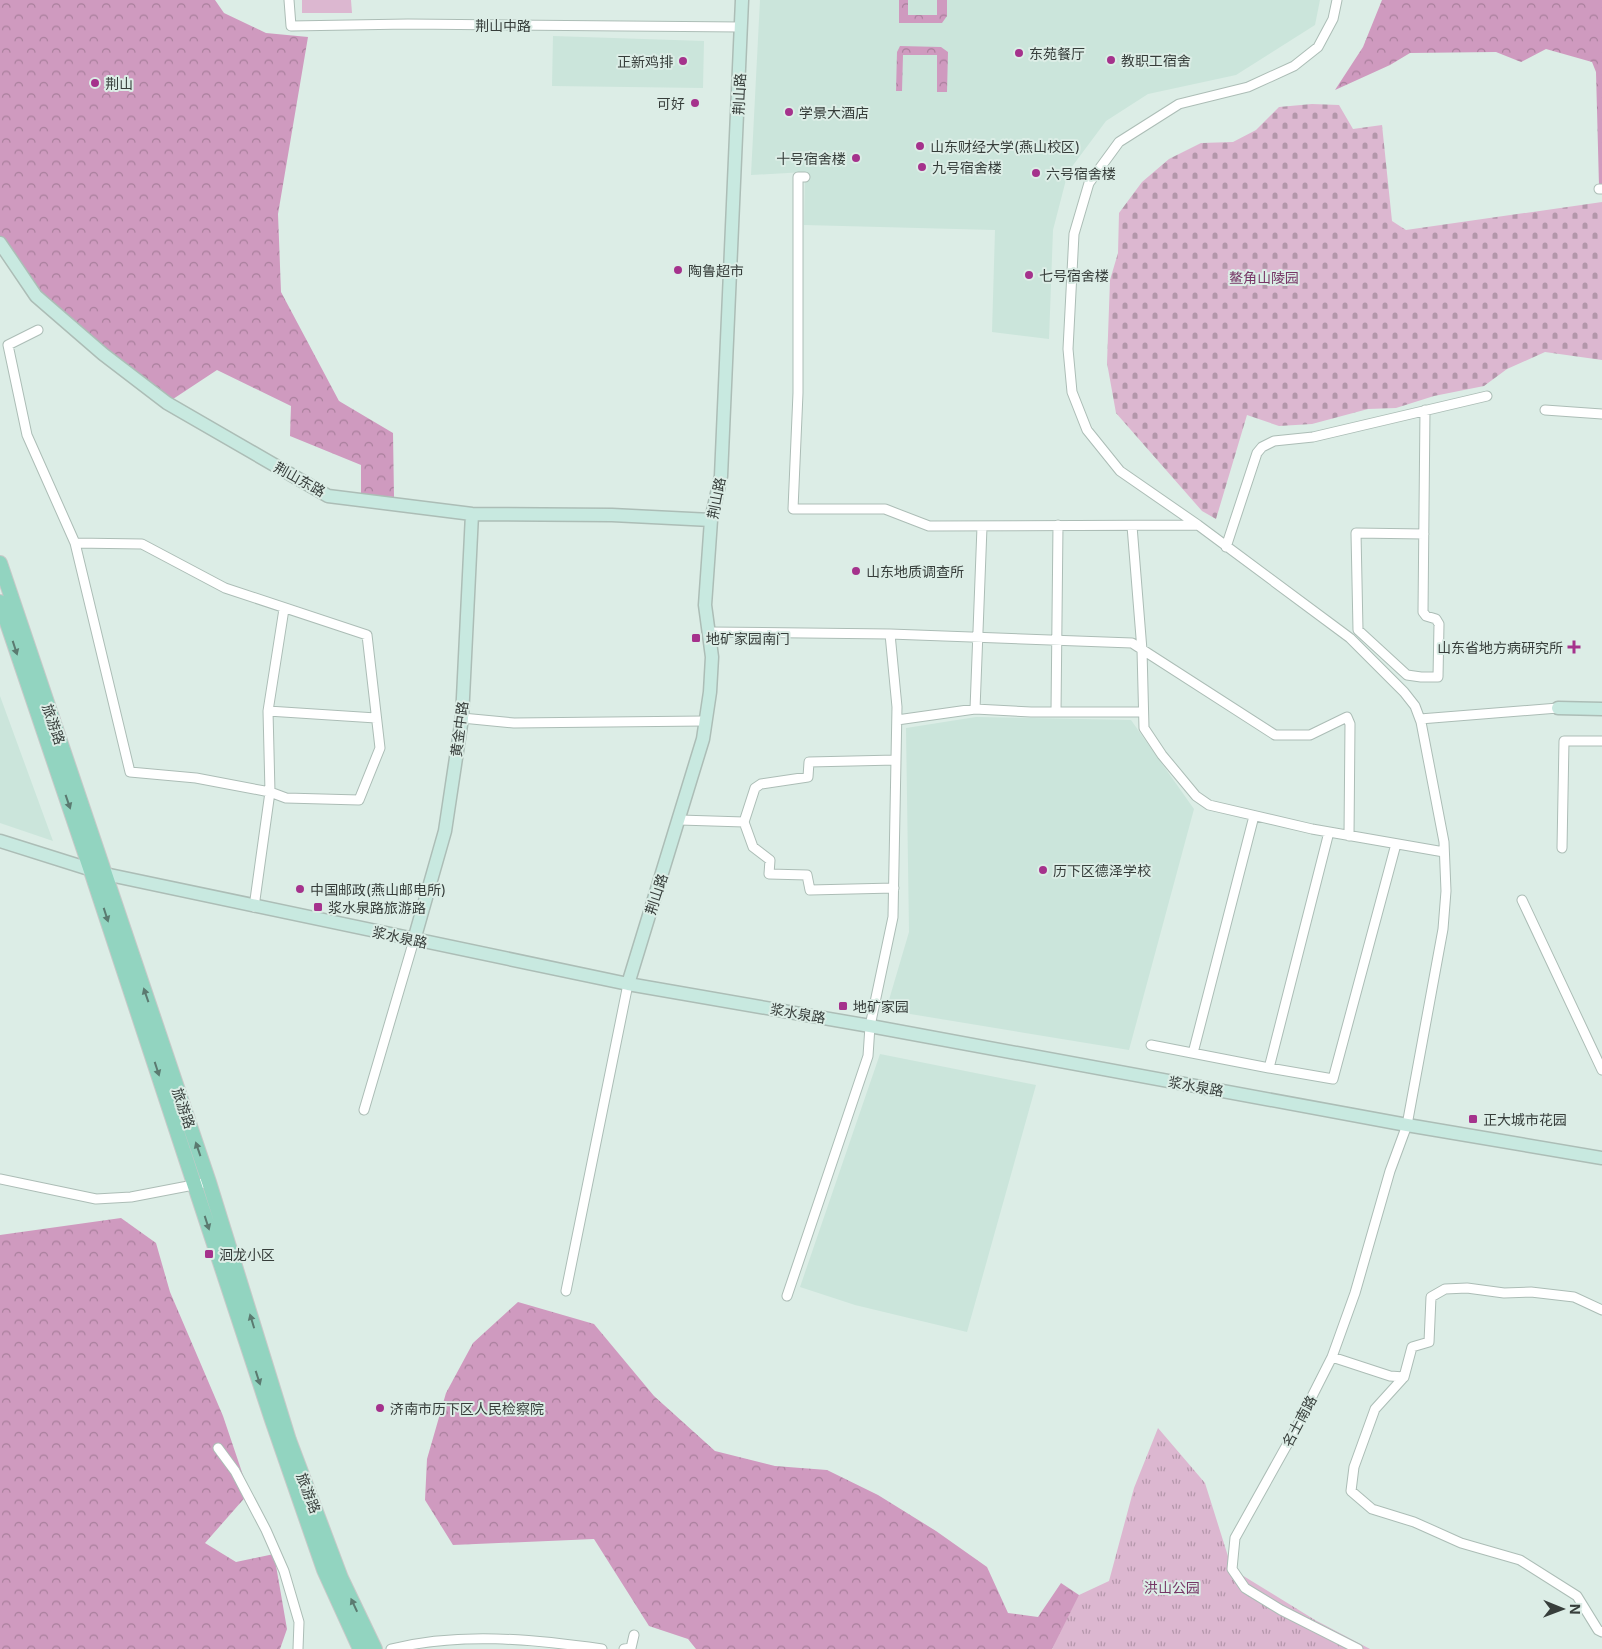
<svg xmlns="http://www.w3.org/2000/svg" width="1602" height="1649" font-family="Inter,'Noto Sans SC',sans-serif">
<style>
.built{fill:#cbe5db}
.forest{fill:url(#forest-crowns)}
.cemetery{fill:url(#cemetery-stones)}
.park{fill:url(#park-tufts)}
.pitch{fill:#dcb7d0}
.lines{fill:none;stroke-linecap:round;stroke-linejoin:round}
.street-casing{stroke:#acbdb6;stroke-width:11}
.secondary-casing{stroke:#acbdb6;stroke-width:15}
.primary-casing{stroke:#c7c9c8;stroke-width:16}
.street{stroke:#fff;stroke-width:9}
.secondary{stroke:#c8e9e0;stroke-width:12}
.primary{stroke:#92d4c0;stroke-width:14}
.oneway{fill:#5b7a70}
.poi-dot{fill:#a5328c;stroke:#dcede6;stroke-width:2}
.labels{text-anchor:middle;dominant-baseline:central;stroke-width:4;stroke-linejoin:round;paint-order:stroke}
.street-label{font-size:14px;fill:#373e3b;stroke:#dcede6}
.poi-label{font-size:14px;fill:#373e3b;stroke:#dcede6;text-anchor:start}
.park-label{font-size:14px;fill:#763666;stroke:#dcede6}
</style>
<defs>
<pattern id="forest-crowns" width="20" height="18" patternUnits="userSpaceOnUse" patternTransform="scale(1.25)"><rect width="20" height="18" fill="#cf9abf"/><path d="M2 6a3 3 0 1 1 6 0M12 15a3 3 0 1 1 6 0" fill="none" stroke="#a97f9c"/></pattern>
<pattern id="cemetery-stones" width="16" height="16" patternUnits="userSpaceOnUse" patternTransform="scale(1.25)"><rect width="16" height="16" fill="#dcb7d0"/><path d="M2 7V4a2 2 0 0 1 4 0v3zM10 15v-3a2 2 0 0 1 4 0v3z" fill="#b396aa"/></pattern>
<pattern id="park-tufts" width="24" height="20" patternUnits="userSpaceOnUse" patternTransform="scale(1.25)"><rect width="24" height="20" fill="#dcb7d0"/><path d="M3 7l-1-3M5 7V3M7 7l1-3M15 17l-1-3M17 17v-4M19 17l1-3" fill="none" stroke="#b396aa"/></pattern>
</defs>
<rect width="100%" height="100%" fill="#dcede6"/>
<path class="built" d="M760,0H1320L1315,25L1236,75L1148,94L1106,121L1068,172L1053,230L1049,339L992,332L995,230L804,225L805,172L751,175Z
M553,36L704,41L703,88L552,86Z
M0,696L53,841L0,823Z
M976,717L1131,720L1194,809L1129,1050L886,1010L909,932L906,728Z
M880,1054L1036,1085L967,1332L855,1305L800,1287Z"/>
<path class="forest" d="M0,0H215L224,13L266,33L308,37L278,214L281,292L339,401L393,433L394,497L361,495V465L290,436L291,406L217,370L167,403L36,296L0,243Z
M899,0H908V15H937V0H947V16L942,23H899Z
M1382,0H1602V184L1599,186L1596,72L1592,62L1546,49L1521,62L1496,52L1410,53L1390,65L1335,90L1363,47Z
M900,46L941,47L948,52L947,92H937V55H903L902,91H896L897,52Z
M121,1218L156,1243L170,1292L223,1416L249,1493L205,1543L236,1562L274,1554L287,1629L280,1649H0V1235Z
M518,1302L594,1324L654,1396L715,1451L775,1466L827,1470L878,1495L936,1531L987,1567L1008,1613L1038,1617L1061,1583L1079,1595L1080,1606L1052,1649H696L688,1639L649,1626L594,1539L453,1545L425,1500L427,1459L446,1393L473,1343Z"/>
<path class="cemetery" d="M1312,104L1339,105L1353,129L1382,125L1392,221L1406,230L1602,202V360L1545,352L1507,369L1484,386L1434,396L1396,408L1368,409L1312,424L1279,426L1247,415L1216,519L1202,511L1116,413L1107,363L1110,280L1118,253L1119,213L1142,182L1169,159L1201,143L1233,142L1256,130L1279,107Z"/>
<path class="park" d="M1158,1428L1205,1483L1232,1569L1315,1620L1370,1649H1052L1079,1595L1109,1581L1134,1488Z"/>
<path class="pitch" d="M302,0H351L352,13H302Z"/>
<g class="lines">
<defs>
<path id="street" d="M289,0L291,26L408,24L741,27
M805,177H798V393L793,509H885L929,526L1198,525L1350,638L1404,692L1415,706L1421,722L1444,842L1446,891L1443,929L1407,1125L1390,1171L1355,1293L1332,1357L1293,1434L1235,1538L1232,1569L1245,1588L1281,1610L1358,1649
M1599,189H1602
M38,330L8,345L27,435L75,543L130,772L196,778L270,792L254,907
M1545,410L1602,414
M1198,525L1120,471L1087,430L1072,392L1068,349L1074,234L1089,183L1119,142L1179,104L1248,87L1294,66L1318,47L1333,19L1337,0
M1132,526L1142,650L1144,728L1162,755L1196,796L1209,805L1312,829L1444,852
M1424,534L1356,533L1358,630L1407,675L1421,677H1438L1439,624L1436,619L1426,616L1423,612L1425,410
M75,543L142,544L225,588L367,635L380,748L359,800L286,798L270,792L268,711L376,718
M1226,547L1257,453L1262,447L1274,441L1313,437L1487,396
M710,632L890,634L897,707L893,917L870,1026L868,1056L787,1296
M890,634L1132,643L1275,735H1310L1347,717L1350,724L1349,836
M975,709L982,527
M268,711L284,609
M1056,711L1058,525
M462,718L514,723L704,721
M1420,719L1558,708
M897,720L975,709L1031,712H1143
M680,820L744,822L753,847L770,860L769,874L807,875L810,890L894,888
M744,822L755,788L761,784L808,777L809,762L896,760
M1562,848L1564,741H1602
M1522,900L1602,1070
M1151,1045L1269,1068L1329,832
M1193,1053L1254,816
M1269,1068L1333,1079L1396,844
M364,1110L414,940
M0,1179L96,1199L131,1197L209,1182
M566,1291L628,984
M1332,1357L1390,1376L1404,1377L1412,1347L1429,1342L1431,1297L1445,1289L1467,1288L1504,1293L1531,1292L1574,1297L1602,1310
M1404,1377L1375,1409L1354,1467L1351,1491L1372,1509L1414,1522L1461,1543L1520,1560L1577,1596L1598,1630L1602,1632
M218,1448L235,1471L266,1530L284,1571L299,1622L298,1649
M391,1649C459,1632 532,1639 602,1649
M624,1649L631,1648L634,1635"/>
<path id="secondary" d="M0,243L36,296L103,354L167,403L328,496L472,514L612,515L711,520
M1558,708L1602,709
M0,841L105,874L628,984L870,1026L1407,1125L1602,1158
M414,940L445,831L462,718L472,514
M628,984L703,739L710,692L712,657L705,605L711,520L721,476L742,0"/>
<path id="primary" d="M0,563L209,1182L289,1440L341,1578L375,1649
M0,602L90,868L272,1420L324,1570L360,1649"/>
</defs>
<use href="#street" class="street-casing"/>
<use href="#secondary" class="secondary-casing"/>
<use href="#primary" class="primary-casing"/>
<use href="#street" class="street"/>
<use href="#secondary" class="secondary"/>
<use href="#primary" class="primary"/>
</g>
<defs><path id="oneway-solid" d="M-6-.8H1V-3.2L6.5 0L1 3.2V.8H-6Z" transform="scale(1.25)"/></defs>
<g class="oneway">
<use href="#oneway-solid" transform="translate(15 648) rotate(72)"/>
<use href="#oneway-solid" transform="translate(68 802) rotate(71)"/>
<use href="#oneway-solid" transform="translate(106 915) rotate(72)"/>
<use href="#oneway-solid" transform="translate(146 995) rotate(-109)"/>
<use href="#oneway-solid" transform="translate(157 1069) rotate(72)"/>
<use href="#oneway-solid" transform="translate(198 1149) rotate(-109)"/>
<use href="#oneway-solid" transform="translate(207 1223) rotate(72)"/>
<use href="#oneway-solid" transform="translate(252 1321) rotate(-107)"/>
<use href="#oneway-solid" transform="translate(258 1378) rotate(72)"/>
<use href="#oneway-solid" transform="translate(354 1605) rotate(-115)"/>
</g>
<g class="poi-dot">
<circle cx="1019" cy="53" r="5"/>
<circle cx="1111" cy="60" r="5"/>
<circle cx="683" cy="61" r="5"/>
<circle cx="95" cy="83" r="5"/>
<circle cx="695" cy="103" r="5"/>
<circle cx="789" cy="112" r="5"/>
<circle cx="920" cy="146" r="5"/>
<circle cx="856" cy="158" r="5"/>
<circle cx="922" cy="167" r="5"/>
<circle cx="1036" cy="173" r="5"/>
<circle cx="678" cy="270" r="5"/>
<circle cx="1029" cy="275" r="5"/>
<circle cx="856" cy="571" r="5"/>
<rect x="691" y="633" width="10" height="10" rx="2.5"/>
<path d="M1571.5 639.5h5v5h5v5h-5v5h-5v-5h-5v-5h5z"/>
<circle cx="1043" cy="870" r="5"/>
<circle cx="300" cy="889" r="5"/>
<rect x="313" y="902" width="10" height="10" rx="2.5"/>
<rect x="838" y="1001" width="10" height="10" rx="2.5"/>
<rect x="1468" y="1114" width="10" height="10" rx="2.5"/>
<rect x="204" y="1249" width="10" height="10" rx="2.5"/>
<circle cx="380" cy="1408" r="5"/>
</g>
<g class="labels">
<g class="street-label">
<text x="503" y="25">荆山中路</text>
<text transform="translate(739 94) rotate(-87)">荆山路</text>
<text transform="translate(300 479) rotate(29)">荆山东路</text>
<text transform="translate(716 498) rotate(-79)">荆山路</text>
<text transform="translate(54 724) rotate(71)">旅游路</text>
<text transform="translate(459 729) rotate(-83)">黄金中路</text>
<text transform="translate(656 894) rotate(-72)">荆山路</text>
<text transform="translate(400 937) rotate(12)">浆水泉路</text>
<text transform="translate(798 1013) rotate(10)">浆水泉路</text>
<text transform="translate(1196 1086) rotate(10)">浆水泉路</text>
<text transform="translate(184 1108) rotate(71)">旅游路</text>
<text transform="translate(1299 1421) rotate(-62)">名士南路</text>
<text transform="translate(309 1493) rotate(69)">旅游路</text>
</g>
<g class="poi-label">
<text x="1029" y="53">东苑餐厅</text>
<text x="1121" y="60">教职工宿舍</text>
<text x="673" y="61" text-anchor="end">正新鸡排</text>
<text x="105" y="83">荆山</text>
<text x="685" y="103" text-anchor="end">可好</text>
<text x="799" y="112">学景大酒店</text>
<text x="930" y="146">山东财经大学(燕山校区)</text>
<text x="846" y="158" text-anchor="end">十号宿舍楼</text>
<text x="932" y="167">九号宿舍楼</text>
<text x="1046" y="173">六号宿舍楼</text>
<text x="688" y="270">陶鲁超市</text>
<text x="1039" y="275">七号宿舍楼</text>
<text x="866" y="571">山东地质调查所</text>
<text x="706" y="638">地矿家园南门</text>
<text x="1563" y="647" text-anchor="end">山东省地方病研究所</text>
<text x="1053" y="870">历下区德泽学校</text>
<text x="310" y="889">中国邮政(燕山邮电所)</text>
<text x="328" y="907">浆水泉路旅游路</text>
<text x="853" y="1006">地矿家园</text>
<text x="1483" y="1119">正大城市花园</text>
<text x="219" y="1254">洄龙小区</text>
<text x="390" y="1408">济南市历下区人民检察院</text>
</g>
<g class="park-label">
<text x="1264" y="277">鳌角山陵园</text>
<text x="1172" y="1587">洪山公园</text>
</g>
</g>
<g transform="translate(1562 1609) rotate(91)" stroke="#dcede6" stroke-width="4" paint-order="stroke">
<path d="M0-4L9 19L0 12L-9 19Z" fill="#373e3b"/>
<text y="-8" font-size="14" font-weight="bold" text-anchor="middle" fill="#373e3b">N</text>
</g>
</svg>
